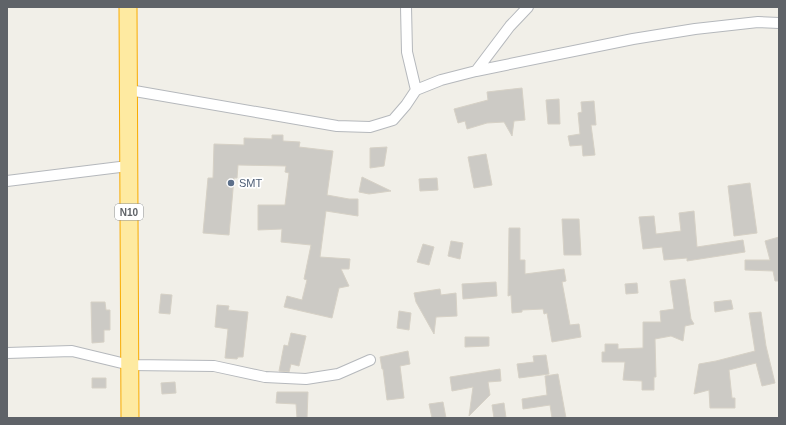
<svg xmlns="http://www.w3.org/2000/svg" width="786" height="425" font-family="Helvetica,sans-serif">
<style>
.building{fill:#cccac5;stroke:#d6d1c6}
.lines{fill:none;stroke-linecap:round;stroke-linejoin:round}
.minor-casing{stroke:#b5b8bc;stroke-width:12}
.trunk-casing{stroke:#f9ab00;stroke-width:19}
.minor{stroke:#fff;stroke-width:10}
.trunk{stroke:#feeaa1;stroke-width:17}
.service-dot{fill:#5c6f8a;stroke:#fff;stroke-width:1.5}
.labels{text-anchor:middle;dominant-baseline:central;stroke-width:3.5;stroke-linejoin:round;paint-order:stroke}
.shield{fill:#fff;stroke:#8f9295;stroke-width:1}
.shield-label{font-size:10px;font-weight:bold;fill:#5f6368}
.service-label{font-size:11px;fill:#4e5e75;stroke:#fff;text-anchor:start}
</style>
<rect width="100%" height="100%" fill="#f1efe8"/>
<path class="building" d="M522,88L525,120L514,121L512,136L504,122L487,123L467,129L465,121L458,123L454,109L488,100L487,92Z
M559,99L560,124H548L546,100Z
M594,101L596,125H591L595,155L583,156L582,145L570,146L568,136L580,134L578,113L582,112L581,102Z
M272,135H283V141L300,142L299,147L333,151L327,195L349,199H358V216L326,211L320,257L350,259L349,269H341L349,286L339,288L332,318L284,307L287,296L302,300L307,280L304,279L311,245L281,242L282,229L258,230V205H285L289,173L285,172L286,166L238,165L237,178H234L229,235L203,233L208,178H213L214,144L244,145V138L272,139Z
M387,147L384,166L370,168V148Z
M486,154L492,185L474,188L468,157Z
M362,177L391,191L369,194L359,192Z
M437,178L438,190L420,191L419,179Z
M750,183L757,233L734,236L728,186Z
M694,211L697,247L743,240L745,252L687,261V258L664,260L662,247L643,249L639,217L654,216L656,234L681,231L679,213Z
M562,219H579L581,255H564Z
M509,228H520V260H525V274L564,269L566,281L562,282L570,325L579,324L581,337L552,342L547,313L544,314L543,309L522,310V312L512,313L511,295L508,296Z
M779,237V281H775L773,271L745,270V260H770L765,241Z
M451,241L463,243L460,259L448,256Z
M423,244L434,247L429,265L417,262Z
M685,279L691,319L694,324L685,326L683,341L671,336L655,339L656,377H654V390H642V381L623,380L625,362H602V352H605V344H618V349L643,348V322H661L660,311L674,309L670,281Z
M496,282L497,296L463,299L462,284Z
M637,283L638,293L626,294L625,284Z
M440,289L441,295L456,293L457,316L436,317L434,334L416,302L414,293Z
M161,294L172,295L170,314L159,313Z
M731,300L733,309L715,312L714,302Z
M91,302H105L106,310H110V330H104V342L92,343Z
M217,305L229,306L228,310L248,312L243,357H238L237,359L225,358L228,329L215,327Z
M399,311L411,313L409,330L397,328Z
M761,312L766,346L775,383L762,386L756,363L729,370L732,398H735V408H710L709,390L694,394L699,364L716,361L755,351L749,313Z
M291,333L306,336L299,366L291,364L289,372L279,371L284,345L288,346Z
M465,337H489V346L465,347Z
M408,351L410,364L400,366L404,398L387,400L383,369H382L380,357Z
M546,355L549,374L519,378L517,364L534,362L533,356Z
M500,369L501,381L488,382L490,395L469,416L473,387L452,391L450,377Z
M558,374L566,418H552L550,405L523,409L522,399L547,395L545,376Z
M92,378H106V388H92Z
M175,382L176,393L162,394L161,383Z
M277,392H308L307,418H297L296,404L276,403Z
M443,402L446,418H432L429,404Z
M504,403L506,418H494L492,405Z"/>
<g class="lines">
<defs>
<path id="minor" d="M406,7L407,52L416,90
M476,71L510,26L528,7
M129,90L337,126L370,127L393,120L406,105L416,90L441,80L476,71L633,39L695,29L758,22L779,23
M7,181L128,166
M7,353L72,351L130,365L214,366L265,377L306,379L338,374L370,360"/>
<path id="trunk" d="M128,7L130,418"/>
</defs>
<use href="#minor" class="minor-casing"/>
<use href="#trunk" class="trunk-casing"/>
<use href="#minor" class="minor"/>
<use href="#trunk" class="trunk"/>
</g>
<circle class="service-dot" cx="231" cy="183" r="4"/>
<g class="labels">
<rect class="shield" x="115" y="204" width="28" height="16" rx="3"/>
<g class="shield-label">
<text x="129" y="212">N10</text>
</g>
<g class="service-label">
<text x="239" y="183">SMT</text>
</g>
</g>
<rect width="786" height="425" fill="none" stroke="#5f6368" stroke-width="16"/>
</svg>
